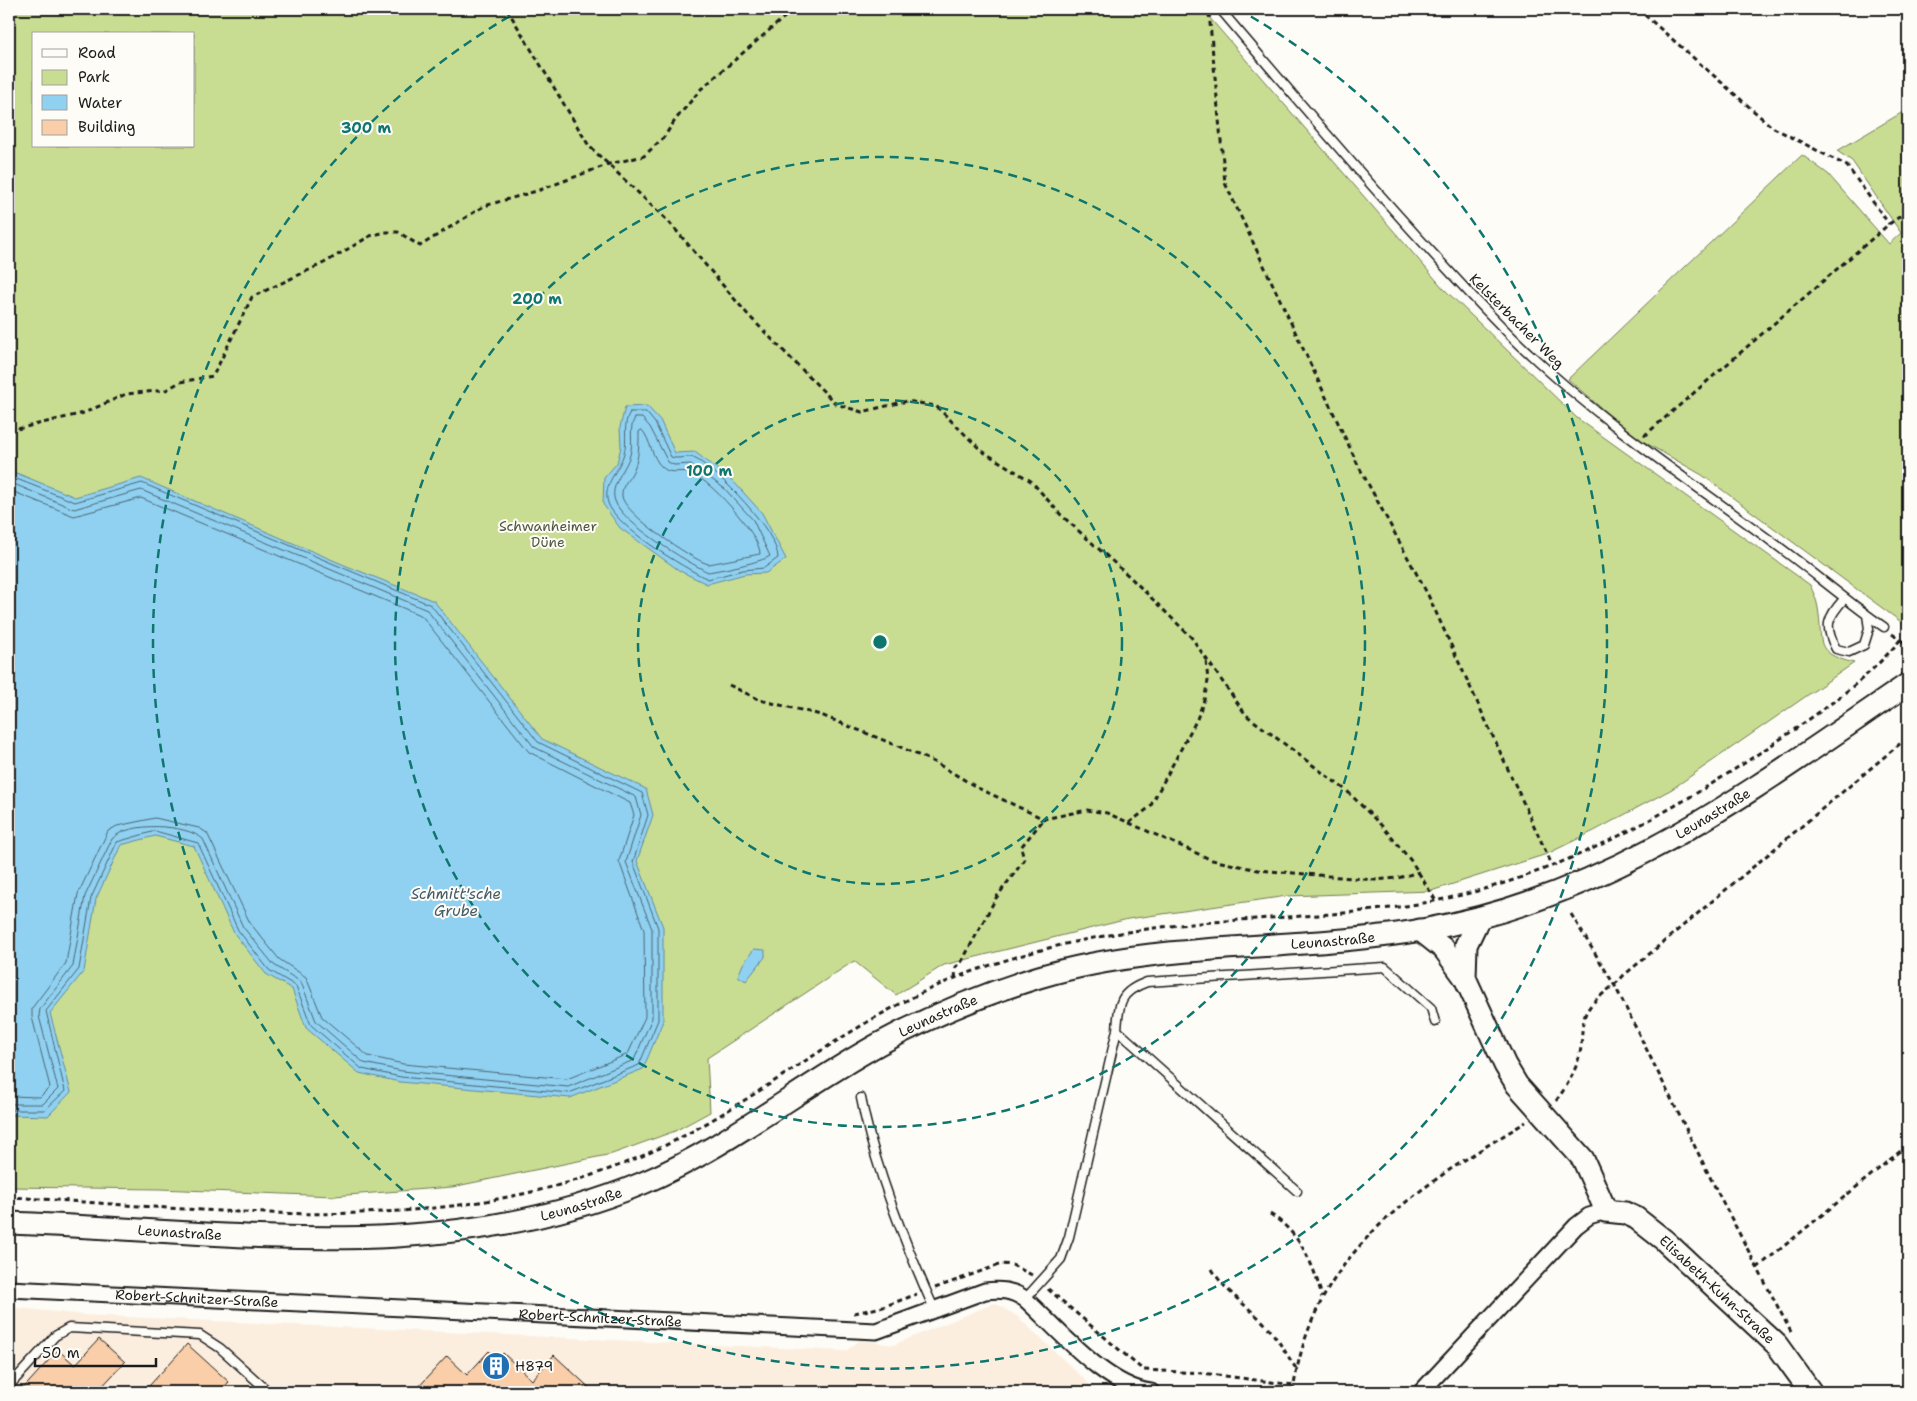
<svg xmlns="http://www.w3.org/2000/svg" width="1917" height="1401" font-family="'Shantell Sans',sans-serif">
<style>
.built{fill:#fceedf}
.green{fill:#c9dd92;stroke:#727c57;fill-rule:evenodd}
.water{fill:#90d1f1;stroke:#62899c}
.lines{fill:none;stroke-linecap:round;stroke-linejoin:round}
.shore{stroke:#4a6471;stroke-width:1}
.building{fill:#f9cea8;stroke:#1c1c1c}
.lane-casing{stroke:#1c1c1c;stroke-width:11}
.street-casing{stroke:#1c1c1c;stroke-width:19}
.secondary-casing{stroke:#1c1c1c;stroke-width:25}
.path{stroke:#1c1c1c;stroke-width:3;stroke-dasharray:5 4;stroke-linecap:butt}
.lane{stroke:#fdfcf7;stroke-width:8}
.street{stroke:#fdfcf7;stroke-width:15}
.secondary{stroke:#fdfcf7;stroke-width:21}
.ring{fill:none;stroke:#0f766e;stroke-width:2.5;stroke-dasharray:9 6}
.labels{text-anchor:middle;dominant-baseline:central;stroke-width:4;stroke-linejoin:round;paint-order:stroke}
.street-label{font-size:14px;fill:#1c1c1c;stroke:#fdfcf7}
.park-label{font-size:14px;fill:#50563f;stroke:#fdfcf7}
.poi-label{font-size:14px;fill:#1c1c1c;stroke:#fdfcf7;text-anchor:start}
.water-label{font-size:15px;font-style:italic;fill:#455b67;stroke:#fdfcf7}
.centre{fill:#0f766e;stroke:#fdfcf7;stroke-width:2.5}
.ring-label{font-size:15px;text-anchor:middle;font-weight:bold;fill:#0f766e;stroke:#fdfcf7;stroke-width:4;stroke-linejoin:round;paint-order:stroke}
</style>
<rect width="100%" height="100%" fill="#fdfcf7"/>
<filter id="ink" filterUnits="userSpaceOnUse"><feTurbulence type="fractalNoise" baseFrequency=".02" numOctaves="2"/><feDisplacementMap in="SourceGraphic" scale="10" xChannelSelector="R" yChannelSelector="G"/><feConvolveMatrix kernelMatrix="1 2 1 2 8 2 1 2 1" color-interpolation-filters="sRGB"/></filter>
<g filter="url(#ink)">
<path class="built" d="M995,1303L1017,1316L1098,1392H9V1307L86,1315L846,1351L860,1340L893,1345Z"/>
<path class="green" d="M9,9H1202L1443,288L1577,418L1810,585C1813,592 1817,600 1818,608C1824,642 1811,652 1854,663L1672,789L1596,830L1547,854L1431,891L1287,896L1128,919L944,965L896,995L854,961L707,1058L710,1112L675,1131L612,1154L452,1187L334,1196L159,1189L9,1187ZM34,34H194V146H34Z
M1908,109V627L1702,475L1632,435L1568,379L1802,155L1828,174L1889,244L1901,233L1852,161L1837,151Z"/>
<path class="water" d="M647,406L660,420L675,453L695,452L733,481L762,513L786,559L766,573L745,574L707,584L680,571L620,528L603,504L604,478L617,463L621,447L620,427L625,407Z
M9,470L75,497L141,478L342,564L434,601L542,739L646,789L653,815L637,861L663,927V1021L643,1069L570,1098L400,1082L359,1073L306,1028L292,989L266,974L234,933L194,846L155,836L121,845L96,899L84,971L50,1013L71,1092L48,1116L9,1115Z
M754,949L765,950V957L746,981L738,976L743,964Z"/>
<g class="lines">
<path class="shore" d="M630,412H646L655,423L671,457C679,460 688,455 694,458C718,470 778,532 778,558L764,568L743,570L708,579C684,568 616,527 608,503C602,484 620,470 624,453C628,440 622,424 630,412Z
M635,418H642L650,427L668,462L674,465L691,464L725,489L753,520L770,556C762,562 721,570 708,572C687,562 622,523 615,501C609,485 626,470 630,455C634,443 628,428 635,418Z
M642,430C651,440 651,457 662,467C670,475 678,470 688,472C706,475 761,535 760,554C754,555 711,564 708,564C691,559 623,513 622,496C621,484 630,480 634,469C639,457 639,445 639,432Z
M9,476L75,502L142,483L431,605L538,742L642,793L648,815L633,862L658,928V1020L639,1065L569,1093L401,1077L362,1069L311,1025L296,986L269,970L238,930L198,843L155,831L117,842L91,898L79,969L46,1011L65,1091L45,1110H9
M9,482L74,509L141,490L427,610L534,747L636,797L641,815L626,862L652,929V1018L634,1060L568,1087L402,1071L364,1063L316,1021L301,982L274,965L243,927L203,839C186,824 128,821 112,839L85,896L73,966L40,1009L39,1016L58,1089L43,1104H9
M9,490L74,516L141,498L422,616L529,752L630,803L634,815L619,861L644,930L645,1017L628,1054L567,1079L403,1064L368,1056L322,1017L306,977L279,959L250,923L207,833L199,828L155,818L117,826L108,831L78,894L66,963L32,1008V1017L50,1087L40,1097L9,1096"/>
</g>
<path class="building" d="M99,1339L125,1362L97,1392H20L58,1350L75,1365Z
M187,1344L229,1382L219,1392H157L149,1386Z
M489,1351L497,1359L503,1353L532,1380L554,1355L594,1392H414L447,1356L467,1375Z"/>
<g class="lines">
<defs>
<path id="lane" d="M1220,9C1288,89 1356,170 1427,247C1461,284 1495,322 1532,356C1606,425 1690,481 1771,541C1810,569 1845,600 1884,627
M1844,599C1827,618 1824,626 1836,649L1849,652L1864,645L1869,629L1867,615
M1117,1030L1297,1191
M861,1098C874,1167 906,1246 935,1311
M1025,1299L1061,1259L1069,1237L1117,1030C1119,1003 1119,992 1147,982L1385,967L1431,1008L1435,1022
M9,1386L55,1336L69,1328L200,1335L220,1348L269,1392"/>
<g id="street">
<path id="s1" d="M9,1289L876,1331L985,1291C1000,1289 1012,1290 1025,1299C1058,1329 1106,1387 1151,1392"/>
<path d="M1421,1392L1576,1226L1589,1216L1606,1211"/>
</g>
<g id="secondary">
<path id="s2" d="M1420,930L1444,949L1465,978L1505,1065L1517,1085L1583,1159L1606,1211L1625,1213L1636,1218L1664,1240L1777,1345L1811,1392"/>
<path d="M1465,978L1466,945L1479,918"/>
<path id="s3" d="M9,1223C223,1230 438,1269 643,1183C728,1147 799,1088 879,1044C930,1016 984,994 1039,977C1164,940 1295,952 1422,930C1613,897 1753,789 1908,684"/>
</g>
</defs>
<use href="#lane" class="lane-casing"/>
<use href="#street" class="street-casing"/>
<use href="#secondary" class="secondary-casing"/>
<path class="path" d="M507,9L589,146L669,222L749,316L836,404L862,412L907,401L936,406L982,451L1031,481L1061,515L1130,577L1191,637L1246,715L1347,791L1383,827L1412,862L1436,901
M1638,9L1772,127L1847,166L1889,224
M1209,13L1225,183L1358,465L1428,595L1552,865
M9,431L84,413L126,394L166,390L180,382L213,376L252,297L324,263L370,236L385,232H398L420,246L484,206L540,190L609,164L644,156L664,137L676,119L701,89L794,9
M1644,436L1889,224L1908,211
M1892,634L1908,645
M729,685L760,700L821,715L898,746L936,763L978,788L1044,819L1087,810L1107,813L1212,860L1258,870L1375,880L1398,878L1419,872
M1129,823L1150,807L1197,719L1204,700L1208,681L1206,660
M1571,914L1615,986L1717,1191L1791,1332
M955,978L956,967L961,963L996,898L1024,860L1021,847L1044,819
M1556,1101C1567,1086 1576,1071 1580,1053C1583,1040 1580,1023 1587,1011C1595,997 1613,988 1623,976L1908,737
M9,1197C180,1207 357,1231 527,1193C586,1180 646,1158 698,1128C787,1078 866,1012 963,975C1039,946 1120,930 1201,923C1279,916 1357,916 1434,901C1548,879 1653,823 1749,760C1798,727 1863,686 1900,640
M1270,1214C1300,1233 1314,1264 1322,1298
M1757,1268L1908,1145
M1212,1269C1225,1292 1248,1306 1266,1325C1278,1339 1287,1355 1297,1370
M935,1288L1001,1264L1012,1265L1032,1275
M1048,1289L1143,1370L1202,1373L1294,1385
M854,1313L883,1307L917,1294
M1293,1392C1312,1252 1415,1189 1526,1122"/>
<use href="#lane" class="lane"/>
<use href="#street" class="street"/>
<use href="#secondary" class="secondary"/>
</g>
</g>
<g class="ring">
<circle cx="880" cy="642" r="242"/>
<circle cx="880" cy="642" r="485"/>
<path d="M1238 9A727 727 0 1 1 522 9"/>
</g>
<defs>
<symbol id="building-disc" viewBox="-11 -11 22 22"><circle r="9.5" fill="#1f6fb2" stroke="#fdfcf7"/><path d="M-4-6H4V6H1V3H-1V6H-4ZM-2.5-4.3h1.7v1.8h-1.7ZM.8-4.3h1.7v1.8H.8ZM-2.5-1h1.7V.8h-1.7ZM.8-1h1.7V.8H.8Z" fill="#fff"/></symbol>
</defs>
<g fill-rule="evenodd">
<use href="#building-disc" x="480" y="1350" width="32" height="32"/>
</g>
<g class="labels">
<g class="street-label">
<text transform="translate(1517 321) rotate(45)">Kelsterbacher Weg</text>
<text stroke="none"><textPath href="#s3" startOffset="1791">Leunastraße</textPath></text>
<text stroke="none"><textPath href="#s3" startOffset="1386">Leunastraße</textPath></text>
<text stroke="none"><textPath href="#s3" startOffset="981">Leunastraße</textPath></text>
<text stroke="none"><textPath href="#s3" startOffset="576">Leunastraße</textPath></text>
<text stroke="none"><textPath href="#s3" startOffset="171">Leunastraße</textPath></text>
<text stroke="none"><textPath href="#s2" startOffset="481">Elisabeth-Kuhn-Straße</textPath></text>
<text stroke="none"><textPath href="#s1" startOffset="188">Robert-Schnitzer-Straße</textPath></text>
<text stroke="none"><textPath href="#s1" startOffset="592">Robert-Schnitzer-Straße</textPath></text>
</g>
<g class="park-label">
<text x="548" y="526">Schwanheimer<tspan x="548" dy="16">Düne</tspan></text>
</g>
<g class="poi-label">
<text x="515" y="1366">H879</text>
</g>
<g class="water-label">
<text x="456" y="894">Schmitt'sche<tspan x="456" dy="17">Grube</tspan></text>
</g>
</g>
<circle cx="880" cy="642" r="8" class="centre"/>
<g class="ring-label">
<text x="366" y="133">300 m</text>
<text x="537" y="304">200 m</text>
<text x="709" y="476">100 m</text>
</g>
<rect width="1917" height="1401" fill="none" stroke="#fdfcf7" stroke-width="30"/>
<rect x="15" y="15" width="1887" height="1371" fill="none" stroke="#1c1c1c" stroke-width="2" filter="url(#ink)"/>
<rect x="32" y="32" width="162" height="115" fill="#fdfcf7" stroke="#a3a29f"/>
<rect x="42" y="49" width="25" height="8" fill="#fdfcf7" stroke="#a3a29f"/>
<text x="78" y="58" font-size="15" fill="#1c1c1c">Road</text>
<rect x="42" y="70" width="25" height="15" fill="#c9dd92" stroke="#a3a29f"/>
<text x="78" y="82" font-size="15" fill="#1c1c1c">Park</text>
<rect x="42" y="95" width="25" height="15" fill="#90d1f1" stroke="#a3a29f"/>
<text x="78" y="108" font-size="15" fill="#1c1c1c">Water</text>
<rect x="42" y="120" width="25" height="15" fill="#f9cea8" stroke="#a3a29f"/>
<text x="78" y="132" font-size="15" fill="#1c1c1c">Building</text>
<path d="M35 1358v8h121v-8" fill="none" stroke="#1c1c1c" stroke-width="2.5"/>
<text x="42" y="1358" font-size="15" fill="#1c1c1c" stroke="#fdfcf7" stroke-width="4" paint-order="stroke">50 m</text>
</svg>
